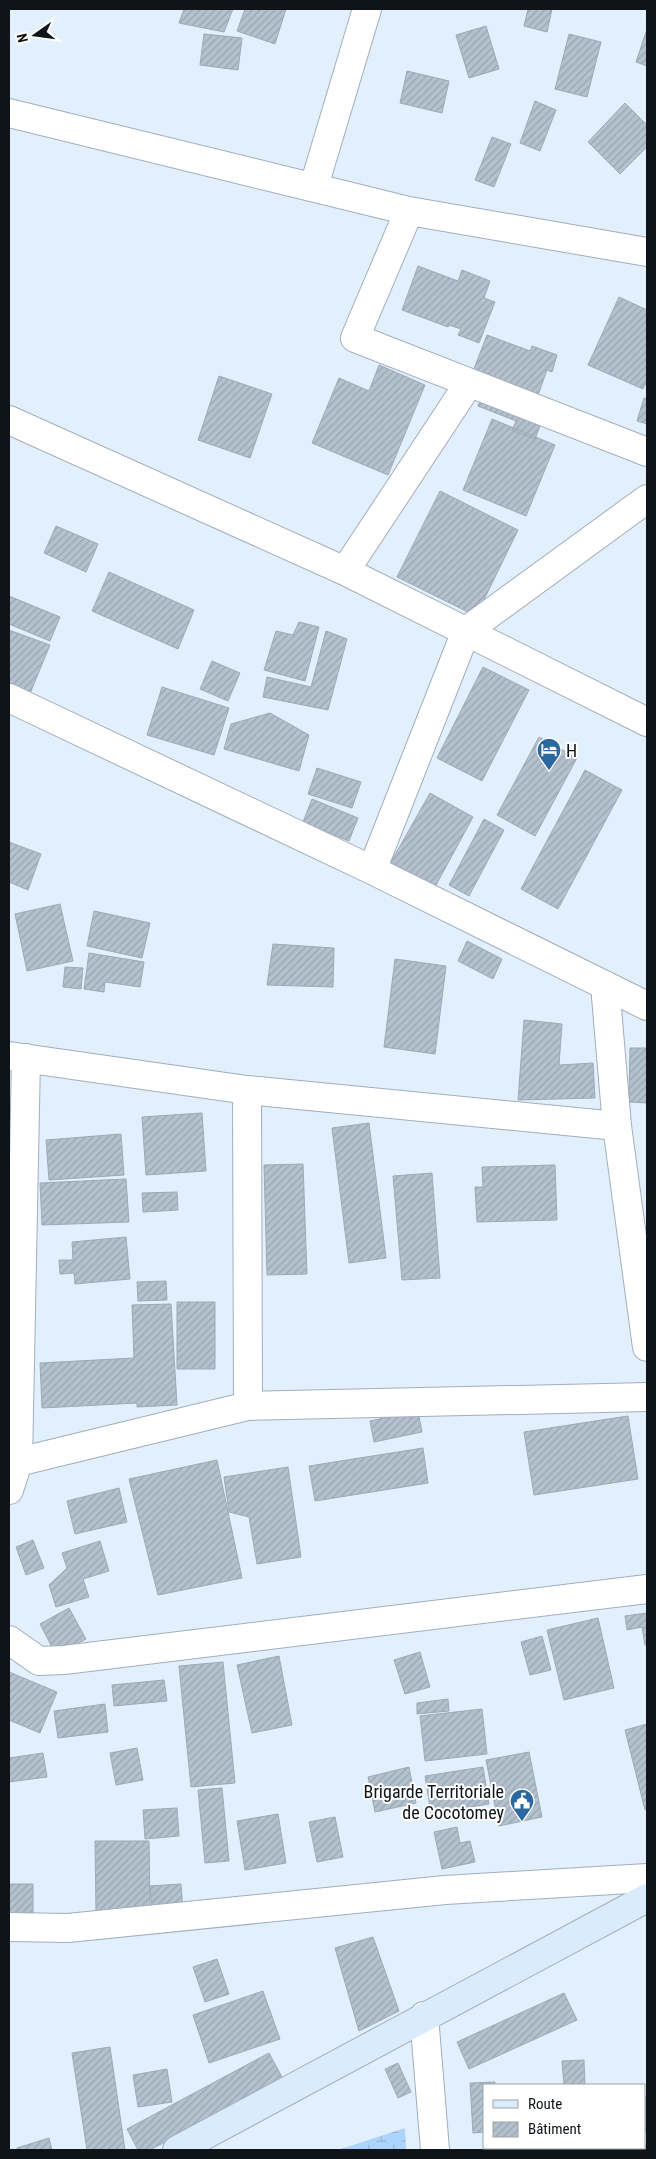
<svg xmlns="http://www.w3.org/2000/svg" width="656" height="2159" font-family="'Roboto Condensed',sans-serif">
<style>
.wetland{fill:url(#wetland-marsh)}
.building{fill:url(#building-hatch);stroke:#9da9b6}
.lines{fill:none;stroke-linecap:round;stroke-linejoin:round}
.minor-casing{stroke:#a2aebb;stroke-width:30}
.secondary-casing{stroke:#a2aebb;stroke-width:30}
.minor{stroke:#fff;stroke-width:28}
.secondary{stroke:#d9ebfd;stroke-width:28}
.labels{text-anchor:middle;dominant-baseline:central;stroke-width:4;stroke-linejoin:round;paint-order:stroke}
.poi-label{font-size:18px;fill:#0f1418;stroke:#fff;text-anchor:start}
</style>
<defs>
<pattern id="wetland-marsh" width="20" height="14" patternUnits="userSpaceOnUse" patternTransform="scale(1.25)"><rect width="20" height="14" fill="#add4fc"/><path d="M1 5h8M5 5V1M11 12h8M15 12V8" fill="none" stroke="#94b5d7"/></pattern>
<pattern id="building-hatch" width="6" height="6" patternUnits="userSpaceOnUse" patternTransform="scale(1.25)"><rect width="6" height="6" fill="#b4c1ce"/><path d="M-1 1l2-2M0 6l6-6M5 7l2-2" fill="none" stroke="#9aa5b0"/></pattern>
</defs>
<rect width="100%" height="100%" fill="#e2effc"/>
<path class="wetland" d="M405,2128L406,2150H338Z"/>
<path class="building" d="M184,9H233L224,32L179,23Z
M245,9H286L275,44L237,31Z
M528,9H552L547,32L524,26Z
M486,26L499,69L469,78L456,35Z
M647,29V66L636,62Z
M204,34L242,38L238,70L200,65Z
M569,34L601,42L587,97L555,89Z
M407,71L449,81L442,113L400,103Z
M535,101L556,110L540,151L520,143Z
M625,103L647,125V147L620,174L588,142Z
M492,137L511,144L494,187L475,180Z
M418,266L458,281L462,270L490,281L484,298L495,302L479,343L458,335L461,329L449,325L448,327L402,310Z
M619,297L647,310V381L643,389L588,365Z
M487,335L530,351L532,346L557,355L552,372L547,370L538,395L550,400L535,439L512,430L516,421L478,406L481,398L465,392Z
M379,365L425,385L388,475L312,443L339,378L369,391Z
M219,376L272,394L250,458L198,440Z
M644,398L647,399V424L637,421Z
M492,419L555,445L526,516L463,490Z
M440,491L518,530L476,616L397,577Z
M56,526L98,544L86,572L44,553Z
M109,572L194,610L178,649L92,611Z
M9,596L60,617L50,641L9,624Z
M299,622L319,627L305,681L264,670L276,631L293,635Z
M9,630L50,645L29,696L9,689Z
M326,631L347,639L328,710L263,697L267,677L311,687Z
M212,661L240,673L228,701L200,689Z
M483,667L529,690L482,781L437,758Z
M162,687L229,708L214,755L147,735Z
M270,713L309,735L299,771L224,749L231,724Z
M539,737L577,758L535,836L497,815Z
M317,768L361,782L352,808L308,794Z
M585,770L622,790L558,909L521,889Z
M430,793L473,817L435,887L391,862Z
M312,799L358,818L349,841L303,822Z
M484,819L504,830L469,896L449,885Z
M9,842L41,854L28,890L9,882Z
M60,904L73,961L27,971L15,914Z
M94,911L150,923L142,958L87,946Z
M467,941L502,959L493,979L458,961Z
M273,944L334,948L333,987L267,985Z
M89,953L144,962L140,987L105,982L104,992L84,989Z
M395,959L446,966L435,1054L384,1047Z
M65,967L83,968L81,989L63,987Z
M524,1020L562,1024L559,1065L593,1063L595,1098L518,1100Z
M630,1048H647V1103L629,1102Z
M202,1113L206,1171L146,1175L142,1117Z
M369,1123L386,1258L349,1263L332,1128Z
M121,1134L124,1175L49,1180L46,1140Z
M303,1164L307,1274L267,1275L264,1165Z
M555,1165L557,1220L477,1222L475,1187H483L482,1167Z
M432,1173L440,1278L402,1280L393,1176Z
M126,1179L129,1222L42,1225L40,1183Z
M177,1192L178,1210L143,1212L142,1193Z
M126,1237L130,1279L75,1284L74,1273L60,1274L59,1260H73L72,1242Z
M166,1281L167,1300L138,1301L137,1282Z
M177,1302H215V1369H177Z
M171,1304L177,1405L137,1407V1403L42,1408L40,1363L134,1358L132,1305Z
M418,1411L422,1432L374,1442L370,1421Z
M628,1416L638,1479L534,1495L524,1432Z
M423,1448L428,1483L315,1501L309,1466Z
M217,1460L242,1578L158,1595L129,1479Z
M288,1467L301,1557L257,1564L249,1517L229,1512L224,1477Z
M119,1488L127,1522L75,1534L67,1501Z
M33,1540L44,1568L26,1575L16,1547Z
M100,1541L109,1571L83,1579L89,1597L56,1607L49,1585L67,1568L62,1553Z
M69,1608L86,1639L56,1655L40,1624Z
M647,1613V1645H645L642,1627L627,1630L625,1616Z
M598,1618L614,1688L564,1700L547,1630Z
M542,1636L551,1670L530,1675L521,1642Z
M420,1652L430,1687L405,1694L394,1660Z
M279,1656L292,1725L252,1733L237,1665Z
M223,1662L235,1783L191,1787L179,1666Z
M9,1672L57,1692L40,1733L9,1720Z
M164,1680L167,1701L114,1706L112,1685Z
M448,1699L449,1711L417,1714V1703Z
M105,1704L108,1732L58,1738L54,1711Z
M482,1709L487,1754L425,1761L420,1716Z
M647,1724V1809L645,1810L625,1730Z
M137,1748L143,1780L116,1785L110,1753Z
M529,1752L542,1817L499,1826L486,1760Z
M43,1753L47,1777L9,1782V1758Z
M409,1767L416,1803L375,1812L368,1777Z
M483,1767L489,1804L431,1813L425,1776Z
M222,1788L229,1861L205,1863L198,1790Z
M177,1808L179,1836L145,1839L143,1810Z
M278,1814L286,1863L245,1870L237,1821Z
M335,1817L343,1857L317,1862L309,1822Z
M457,1827L460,1843L470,1841L475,1862L442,1869L434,1832Z
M95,1841H149L150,1912L96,1913Z
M9,1884H33V1914H9Z
M181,1884L183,1912L152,1914L150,1886Z
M373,1937L399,2011L359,2031L335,1948Z
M217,1959L229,1994L205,2002L193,1967Z
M263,1991L280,2039L209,2063L193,2015Z
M564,1993L577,2020L469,2069L457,2042Z
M110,2047L125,2150H87L72,2053Z
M269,2053L283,2079L150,2150H138L127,2129Z
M584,2060L585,2085H564L562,2061Z
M398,2063L411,2092L398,2098L385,2069Z
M167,2069L172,2102L138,2107L133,2075Z
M495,2082V2085H485V2132L473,2133L470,2083Z
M645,2096H647V2132H645Z
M49,2138L52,2150H17V2148Z
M647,2143V2150H599V2148H645V2144Z"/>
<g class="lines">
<defs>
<path id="minor" d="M9,113L409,211L647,252
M314,186L367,9
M409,211L355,338L647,452
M9,420L345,571L647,722
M345,571L469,383
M9,698L372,870L647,1006
M372,870L466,631L647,499
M605,985L617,1126L647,1347
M9,1056L247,1090L617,1126
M247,1090L248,1406
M18,1462L248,1406L647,1397
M9,1490L18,1462L26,1058
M9,1640L39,1661L64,1660L647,1589
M9,1927L68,1928L445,1890L647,1878
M424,2016L435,2150"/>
<path id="secondary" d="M177,2150L647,1898"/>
</defs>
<use href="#minor" class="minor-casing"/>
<use href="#secondary" class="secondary-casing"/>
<use href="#minor" class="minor"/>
<use href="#secondary" class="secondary"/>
</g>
<defs>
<symbol id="hotel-pin" viewBox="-11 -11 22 30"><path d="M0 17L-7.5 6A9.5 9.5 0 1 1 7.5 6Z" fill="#2b689f" stroke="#fff"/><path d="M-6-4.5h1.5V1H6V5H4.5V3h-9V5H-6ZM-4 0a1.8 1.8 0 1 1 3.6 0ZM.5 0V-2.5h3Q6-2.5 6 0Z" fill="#fff"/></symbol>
<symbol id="civic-pin" viewBox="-11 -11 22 30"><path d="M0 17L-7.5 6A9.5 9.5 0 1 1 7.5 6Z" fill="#2b689f" stroke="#fff"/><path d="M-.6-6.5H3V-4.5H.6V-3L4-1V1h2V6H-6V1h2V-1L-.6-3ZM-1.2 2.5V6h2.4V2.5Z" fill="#fff"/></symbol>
</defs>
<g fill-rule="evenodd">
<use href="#hotel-pin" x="535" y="736" width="28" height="38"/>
<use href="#civic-pin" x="508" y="1787" width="28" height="38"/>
</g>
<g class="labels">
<g class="poi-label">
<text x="566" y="750">H</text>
<text x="504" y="1791" text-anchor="end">Brigarde Territoriale<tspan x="504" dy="21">de Cocotomey</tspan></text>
</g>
</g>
<rect width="656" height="2159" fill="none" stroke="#0f1418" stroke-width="20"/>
<rect x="483" y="2084" width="162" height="65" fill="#ffffff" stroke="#9fa1a3"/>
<rect x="493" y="2100" width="25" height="8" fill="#d9ebfd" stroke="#9fa1a3"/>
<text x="528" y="2109" font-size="15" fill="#0f1418">Route</text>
<rect x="493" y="2122" width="25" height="15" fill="url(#building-hatch)" stroke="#9fa1a3"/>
<text x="528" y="2134" font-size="15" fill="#0f1418">Bâtiment</text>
<g transform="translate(35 35) rotate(256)" stroke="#ffffff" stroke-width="4" paint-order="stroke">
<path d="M0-4L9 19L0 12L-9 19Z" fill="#0f1418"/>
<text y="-8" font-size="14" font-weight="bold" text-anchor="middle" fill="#0f1418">N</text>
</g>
</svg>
